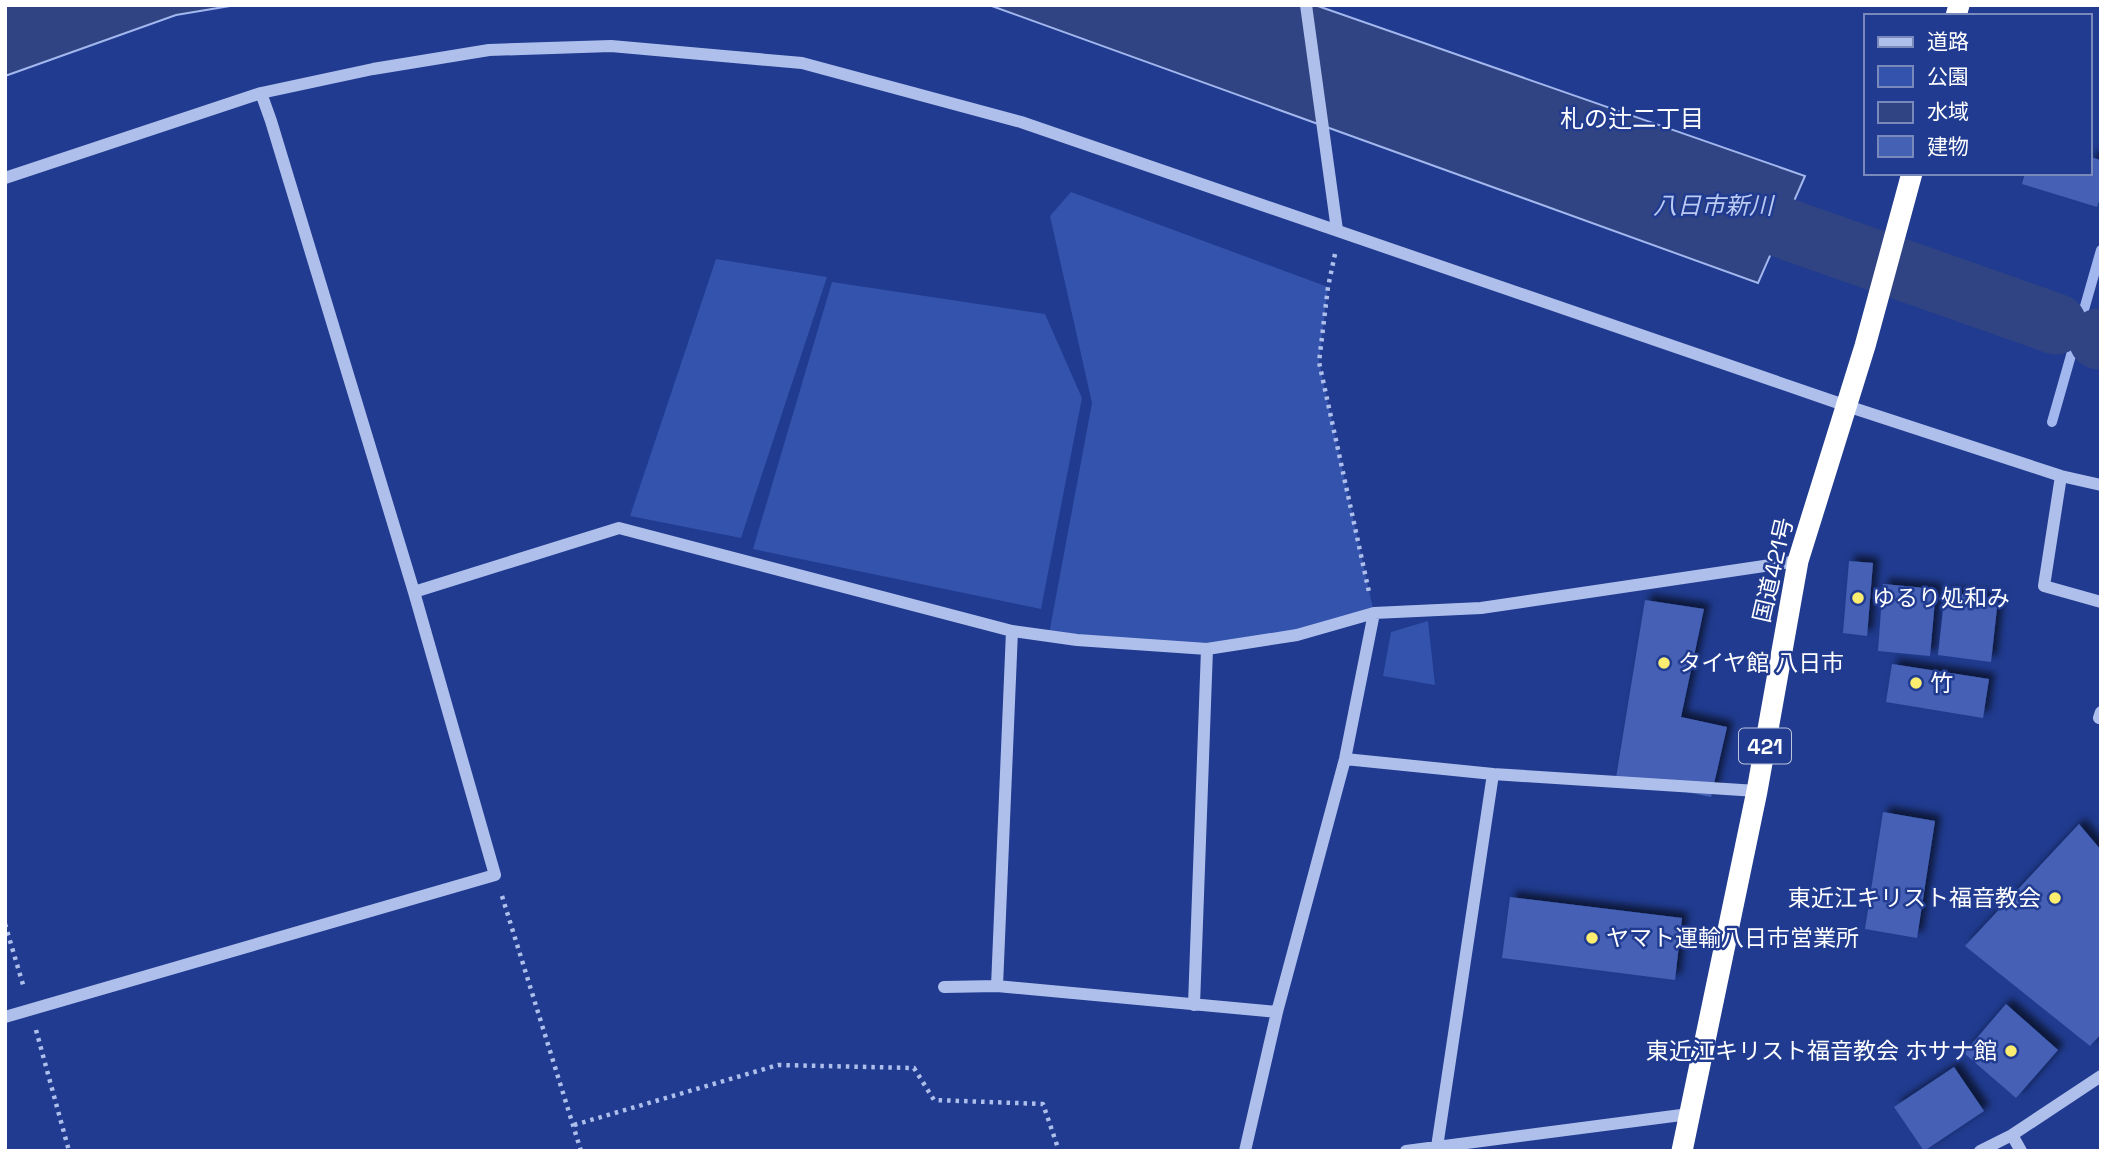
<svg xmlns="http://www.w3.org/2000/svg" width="2106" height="1156" font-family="'Space Grotesk','Noto Sans JP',sans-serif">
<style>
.green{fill:#3353ac}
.water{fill:#304483;stroke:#a2b7ee;stroke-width:2}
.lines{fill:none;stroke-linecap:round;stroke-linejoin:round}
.stream{stroke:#a2b7ee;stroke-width:10}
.river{stroke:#304483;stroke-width:61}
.building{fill:#4461b4;filter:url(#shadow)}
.path{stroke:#afbfec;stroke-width:4.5;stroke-dasharray:3.5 5;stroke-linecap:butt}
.minor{stroke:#afbfec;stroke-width:12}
.highway{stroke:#fff;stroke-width:21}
.poi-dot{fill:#faed6f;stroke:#203b8f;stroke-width:2.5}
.labels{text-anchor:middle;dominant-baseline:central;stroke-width:5;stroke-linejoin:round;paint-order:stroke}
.shield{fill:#203b8f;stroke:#bcc4dd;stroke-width:2}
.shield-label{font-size:21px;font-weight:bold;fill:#fff}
.street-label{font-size:23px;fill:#fff;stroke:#203b8f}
.poi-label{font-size:23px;fill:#fff;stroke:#203b8f;text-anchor:start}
.neighbourhood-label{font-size:24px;fill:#fff;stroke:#203b8f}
.water-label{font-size:24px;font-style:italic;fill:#bbcaf3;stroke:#203b8f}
</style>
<defs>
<filter id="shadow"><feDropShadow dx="6" dy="-6" stdDeviation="3.5" flood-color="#0009"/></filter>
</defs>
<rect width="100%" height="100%" fill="#203b8f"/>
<path class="green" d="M1071,192L1328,287L1319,362L1374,613L1207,649L1049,634L1092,403L1050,216Z
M716,259L827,277L741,538L630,516Z
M832,282L1045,314L1082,398L1041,609L753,549Z
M1428,621L1435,685L1383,676L1391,632Z"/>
<path class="water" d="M5,5H236L176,15L5,76Z
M989,5H1315L1805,176L1758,283Z"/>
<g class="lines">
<path class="stream" d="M2052,422L2101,250"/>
<path class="river" d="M1704,200L2056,324
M2099,339H2101"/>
</g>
<path class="building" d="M2090,157L2101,160V195L2097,207L2022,184L2025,173H2090Z
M1849,561L1873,563L1867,636L1843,633Z
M1883,584L1936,589L1930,656L1878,651Z
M1945,592L1998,599L1991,662L1938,655Z
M1645,600L1704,609L1681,717L1727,727L1711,797L1616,778Z
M1892,664L1989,679L1983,718L1886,702Z
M1883,812L1935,821L1917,938L1865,929Z
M2079,824L2101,850V1034L2090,1046L1965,946Z
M1510,897L1682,918L1675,980L1502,958Z
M2006,1004L2058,1050L2016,1098L1964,1053Z
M1954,1067L1984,1111L1924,1151L1894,1107Z"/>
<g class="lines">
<path class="path" d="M1335,254L1328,287L1319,362L1369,592
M502,896L581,1151
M5,924L24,988
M36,1030L69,1151
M574,1125L778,1065L914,1068L934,1100L1043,1104L1059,1151"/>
<path class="minor" d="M1306,5L1337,230
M5,178L261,93L373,69L489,50L611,46L802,63L1021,122L1847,406L2061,476L2101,485
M2061,476L2044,586L2101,602
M414,592L619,528L1012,631L1077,640L1207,649L1297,635L1374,613L1481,608L1798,561
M2099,718L2101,712
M1345,759L1493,774
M997,986L1012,631
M944,987L997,986L1277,1012
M1194,1005L1207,649
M5,1017L495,875L414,592L271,121L261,93
M2012,1135L2021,1151
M1437,1147L1493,774L1757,791
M1245,1151L1277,1012L1345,759L1374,613
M1406,1151L1689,1114
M1980,1151L2012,1135L2101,1076"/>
<path class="highway" d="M1956,16L1959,5
M1682,1151L1757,791L1798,561L1865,346L1912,173"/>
</g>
<g class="poi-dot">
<circle cx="1858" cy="598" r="7"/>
<circle cx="1664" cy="663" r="7"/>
<circle cx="1916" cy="683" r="7"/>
<circle cx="2055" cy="898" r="7"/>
<circle cx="1592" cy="938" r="7"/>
<circle cx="2011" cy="1051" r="7"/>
</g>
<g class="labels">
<rect class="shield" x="1739" y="728.5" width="52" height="35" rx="5"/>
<g class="shield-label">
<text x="1765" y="746">421</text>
</g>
<g class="street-label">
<text transform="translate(1773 570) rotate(-77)">国道421号</text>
</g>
<g class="poi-label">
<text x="1872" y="598">ゆるり処和み</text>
<text x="1678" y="663">タイヤ館 八日市</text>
<text x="1930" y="683">竹</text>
<text x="2041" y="898" text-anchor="end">東近江キリスト福音教会</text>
<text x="1606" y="938">ヤマト運輸八日市営業所</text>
<text x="1997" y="1051" text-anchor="end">東近江キリスト福音教会 ホサナ館</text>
</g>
<g class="neighbourhood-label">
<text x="1632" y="118">札の辻二丁目</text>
</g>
<g class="water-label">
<text x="1713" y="205">八日市新川</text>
</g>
</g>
<rect width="2106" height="1156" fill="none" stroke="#ffffff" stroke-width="14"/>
<rect x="1864" y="14" width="228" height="161" fill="#203b8f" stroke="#7989bc" stroke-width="2"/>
<rect x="1878" y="37" width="35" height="10" fill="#afbfec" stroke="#7989bc" stroke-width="2"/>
<text x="1927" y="49" font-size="21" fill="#ffffff">道路</text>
<rect x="1878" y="66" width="35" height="21" fill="#3353ac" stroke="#7989bc" stroke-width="2"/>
<text x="1927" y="84" font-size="21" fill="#ffffff">公園</text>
<rect x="1878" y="102" width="35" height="21" fill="#304483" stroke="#7989bc" stroke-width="2"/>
<text x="1927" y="119" font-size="21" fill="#ffffff">水域</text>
<rect x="1878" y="136" width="35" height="21" fill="#4461b4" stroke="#7989bc" stroke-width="2"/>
<text x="1927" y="154" font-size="21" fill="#ffffff">建物</text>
</svg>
